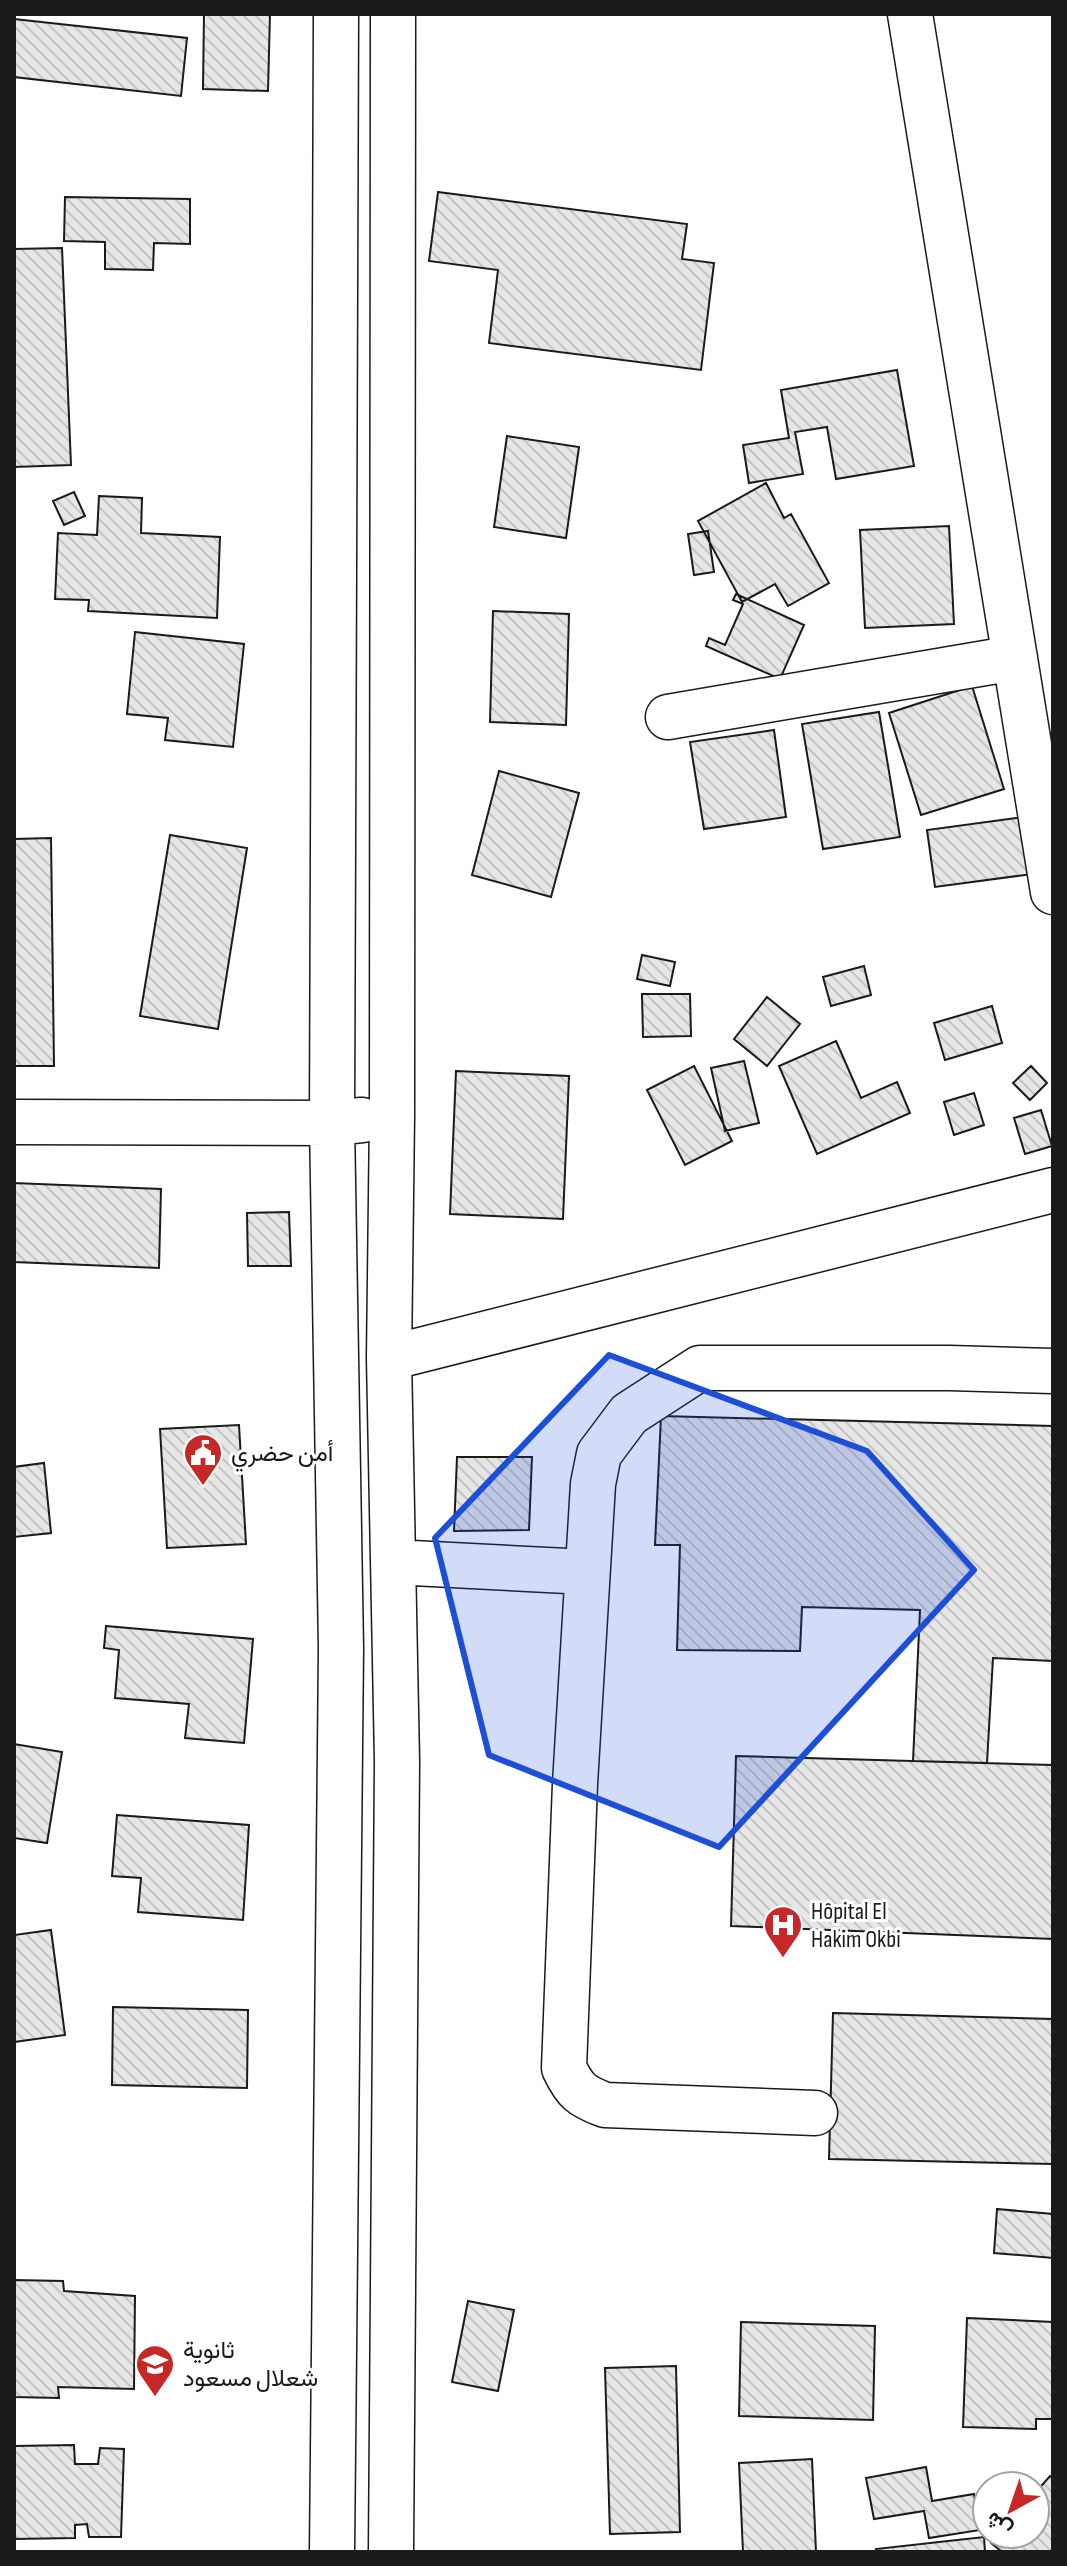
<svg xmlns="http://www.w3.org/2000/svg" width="1067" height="2566" font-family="'Sofia Sans Condensed',Vazirmatn,sans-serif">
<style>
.building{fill:url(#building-back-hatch);stroke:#1a1a1a;stroke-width:2}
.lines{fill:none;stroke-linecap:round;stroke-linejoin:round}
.minor-casing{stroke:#1a1a1a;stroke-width:47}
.minor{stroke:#fff;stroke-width:44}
.marked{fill:#1d4ed8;fill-opacity:0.2;stroke:#1d4ed8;stroke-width:6;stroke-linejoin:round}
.labels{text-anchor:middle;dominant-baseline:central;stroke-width:6;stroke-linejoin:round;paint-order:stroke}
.poi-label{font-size:24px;fill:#1a1a1a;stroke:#fff;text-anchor:start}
</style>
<defs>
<pattern id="building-back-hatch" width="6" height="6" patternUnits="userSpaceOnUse" patternTransform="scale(2)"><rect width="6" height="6" fill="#e6e6e6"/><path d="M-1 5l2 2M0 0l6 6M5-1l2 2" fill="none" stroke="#c5c5c5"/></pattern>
</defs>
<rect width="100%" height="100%" fill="#fff"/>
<path class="building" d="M204,14H270L268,91L203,89Z
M14,19L187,38L181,96L14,77Z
M438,192L687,224L682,259L714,263L701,370L489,343L498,270L429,261Z
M65,197L190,199V244L154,243L153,270L105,269V242L64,241Z
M62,248L71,465L14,467V249Z
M897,370L914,466L836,479L827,427L795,432L803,474L749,483L743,445L789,438L781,390Z
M507,436L579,447L566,538L494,527Z
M766,483L784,518L791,514L829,583L788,606L775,584L742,602L698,521Z
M74,492L85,516L64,525L53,501Z
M99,496L142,498L141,533L220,537L217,618L88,611L89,600L55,599L58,533L97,535Z
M949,526L954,624L865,628L860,530Z
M708,531L714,572L694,575L688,534Z
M736,594L804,625L780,679L706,646L709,638L725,645L743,604L733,600Z
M493,611L569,614L566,725L490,722Z
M135,632L244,644L233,747L165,740L168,718L127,714Z
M972,686L1004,789L921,815L889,713Z
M879,712L900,837L823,849L802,724Z
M774,730L786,817L704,829L690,742Z
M499,771L579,793L551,897L472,875Z
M1024,817L1032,874L935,887L927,830Z
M170,835L247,848L218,1029L140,1016Z
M51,838L54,1066H14V839Z
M642,955L675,962L670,986L637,979Z
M864,966L871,995L831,1006L823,977Z
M642,994H690L691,1036L643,1037Z
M767,997L800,1024L767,1066L734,1039Z
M992,1006L1002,1043L945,1060L934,1023Z
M836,1041L861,1098L897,1082L910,1113L817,1154L779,1066Z
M744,1061L759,1123L725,1131L711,1068Z
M694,1066L732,1141L685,1165L647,1090Z
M1031,1066L1047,1083L1030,1100L1013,1083Z
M456,1071L569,1076L563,1219L450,1214Z
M974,1093L984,1125L954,1135L944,1102Z
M1041,1110L1052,1146L1025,1154L1014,1118Z
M14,1183L161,1189L159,1268L14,1262Z
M289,1212L291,1266H248L247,1213Z
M661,1416L1053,1426V1661L993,1658L987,1763L913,1761L920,1610L802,1607L800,1651L677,1650L680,1545H655Z
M239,1425L246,1544L167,1548L160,1429Z
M457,1457H532L529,1530L454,1531Z
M44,1463L51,1533L14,1537V1467Z
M106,1626L253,1639L244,1743L185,1738L189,1704L115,1698L119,1650L104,1648Z
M14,1744L62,1752L47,1843L14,1838Z
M736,1756L1053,1765V1939L731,1926Z
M117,1815L249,1825L243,1920L138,1912L141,1878L112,1876Z
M51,1930L65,2035L14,2042V1935Z
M113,2007L248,2010L247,2088L112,2085Z
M833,2013L1053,2019V2164L829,2159Z
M997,2209L1053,2214V2258L994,2253Z
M14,2280L63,2281L64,2291L135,2296L134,2389L58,2387L59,2398L14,2397Z
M468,2301L514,2310L498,2391L452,2382Z
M967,2318L1053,2322V2419H1036V2429L963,2427Z
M741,2322L875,2326L873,2420L739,2416Z
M676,2366L680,2532L610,2534L605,2368Z
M74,2445L75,2464H98L100,2448L124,2449L121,2537H89L87,2524L75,2525V2538L14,2539V2446Z
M812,2459L816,2552H743L739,2463Z
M926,2467L932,2501L974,2494L980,2530L929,2538L924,2511L874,2519L866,2478Z
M1050,2476L1053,2478V2552H1002L991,2543L999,2534H1035V2493Z
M984,2537L985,2552H877L876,2549Z"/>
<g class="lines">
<defs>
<path id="minor" d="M910,14L1053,892
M668,717L1015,658
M14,1122L332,1123L362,1120
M389,1358L1053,1190
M393,1562L587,1572
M815,2113L605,2105C581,2096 575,2091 564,2068L575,1784L593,1484L599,1454L629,1414L700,1368H949L1053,1371
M332,2552L341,1648L332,1123L336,14
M391,2552L397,1761L389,1358L392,1116L393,14"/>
</defs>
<use href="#minor" class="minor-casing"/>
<use href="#minor" class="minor"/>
</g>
<path class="marked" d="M609,1355L867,1451L974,1570L719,1847L489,1755L435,1538Z"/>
<defs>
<symbol id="civic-pin" viewBox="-11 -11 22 30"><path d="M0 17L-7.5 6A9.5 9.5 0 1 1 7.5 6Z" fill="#c62828" stroke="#fff"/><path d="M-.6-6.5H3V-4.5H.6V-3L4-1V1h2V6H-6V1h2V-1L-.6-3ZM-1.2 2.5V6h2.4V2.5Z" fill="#fff"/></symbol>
<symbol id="hospital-pin" viewBox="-11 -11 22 30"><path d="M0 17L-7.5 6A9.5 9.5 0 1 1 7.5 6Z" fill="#c62828" stroke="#fff"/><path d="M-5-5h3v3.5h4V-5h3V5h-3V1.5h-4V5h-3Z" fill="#fff"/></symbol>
<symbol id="school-pin" viewBox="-11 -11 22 30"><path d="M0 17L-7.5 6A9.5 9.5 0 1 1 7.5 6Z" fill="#c62828" stroke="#fff"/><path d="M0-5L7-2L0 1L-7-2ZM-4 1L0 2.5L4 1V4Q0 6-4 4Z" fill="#fff"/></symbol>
</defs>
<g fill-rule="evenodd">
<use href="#civic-pin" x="181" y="1431" width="44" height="60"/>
<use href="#hospital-pin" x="761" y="1903" width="44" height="60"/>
<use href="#school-pin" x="133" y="2342" width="44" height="60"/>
</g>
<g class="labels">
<g class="poi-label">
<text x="231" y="1453">أمن حضري</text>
<text x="811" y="1911">Hôpital El<tspan x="811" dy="28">Hakim Okbi</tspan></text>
<text x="183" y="2350">ثانوية<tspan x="183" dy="28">شعلال مسعود</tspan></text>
</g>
</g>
<rect width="1067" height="2566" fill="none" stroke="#1a1a1a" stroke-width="32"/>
<g transform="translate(1011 2510) rotate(220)"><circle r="38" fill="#ffffff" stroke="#a3a3a3" stroke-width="2"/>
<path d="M0-6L14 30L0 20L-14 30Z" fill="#c62828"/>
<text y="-12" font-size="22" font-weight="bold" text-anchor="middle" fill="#1a1a1a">ش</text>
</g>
</svg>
